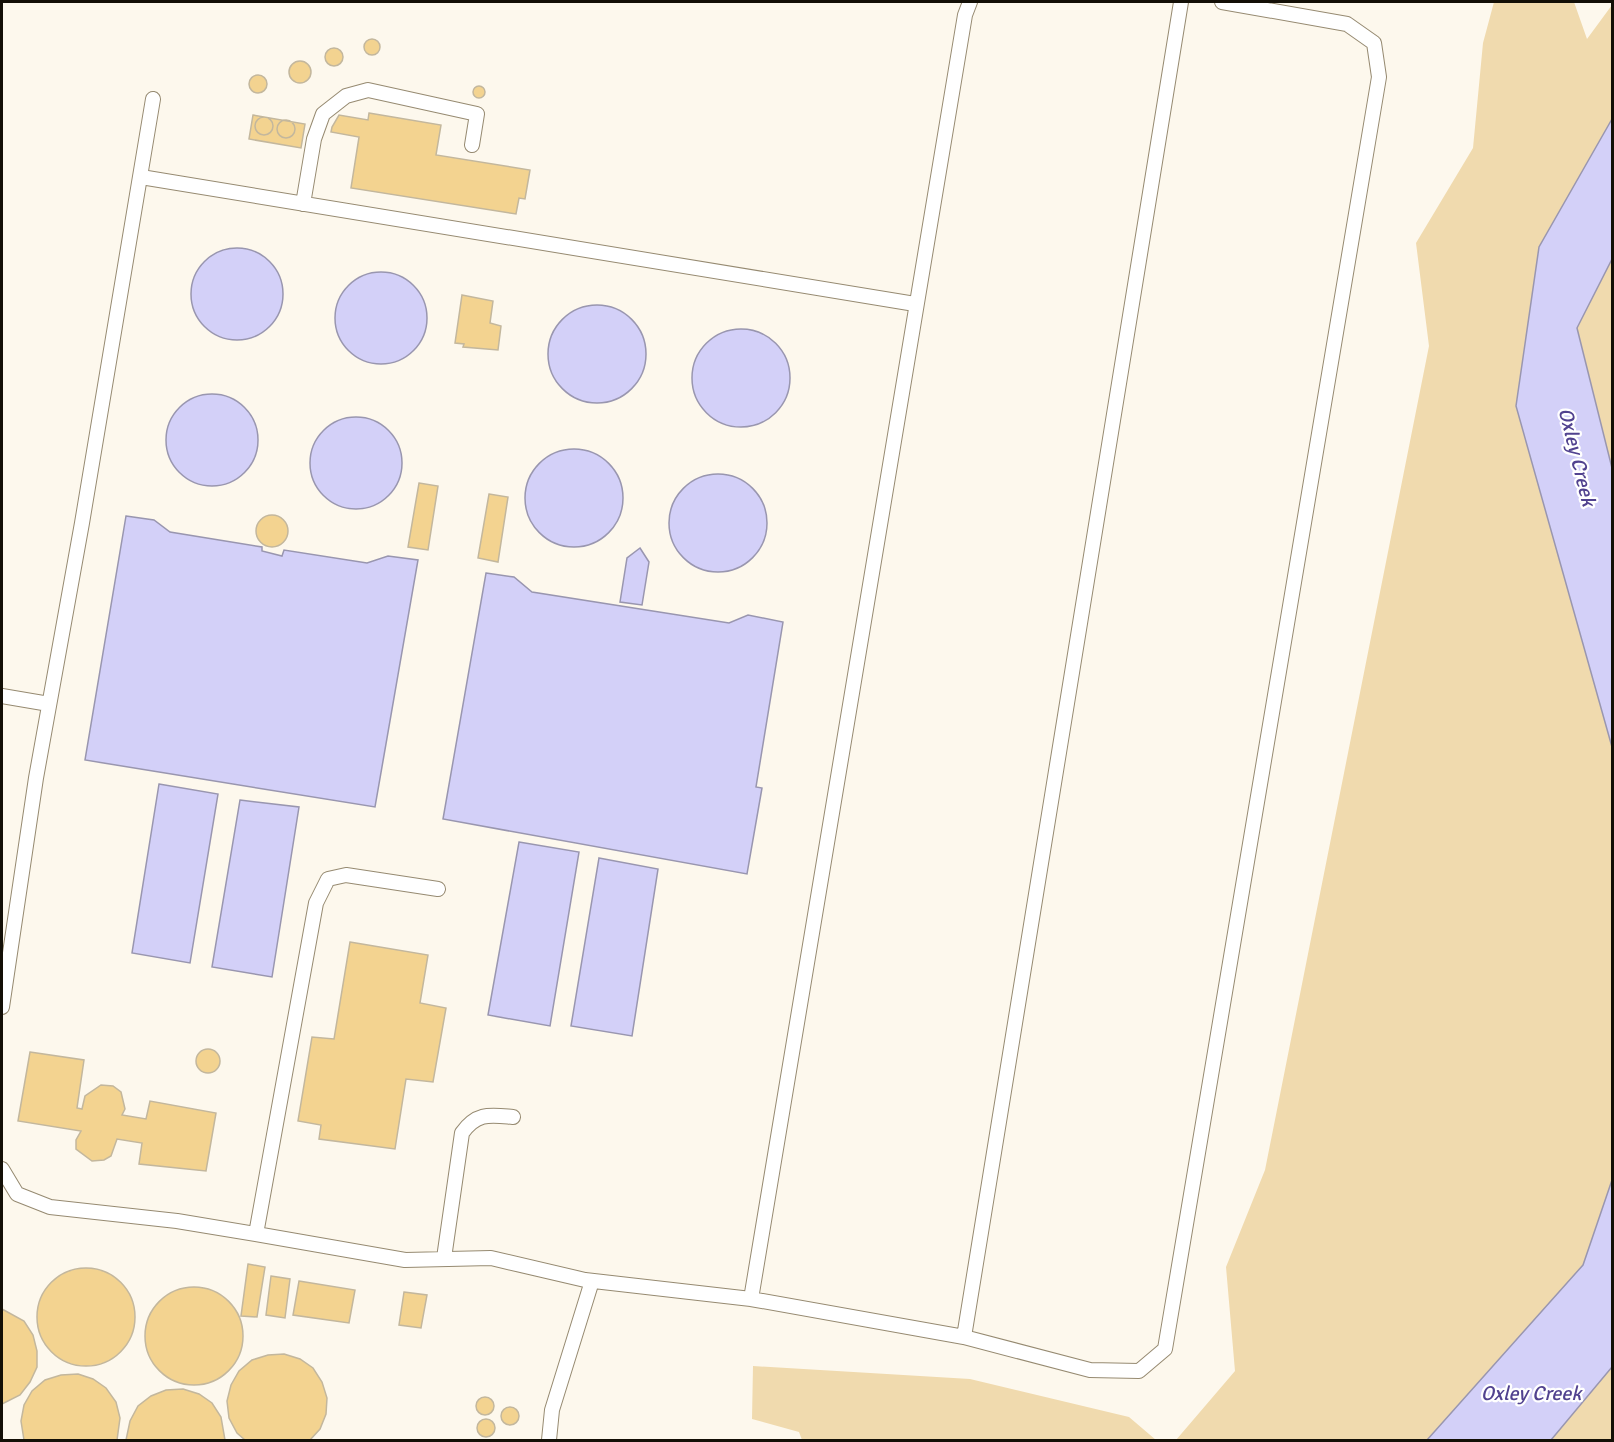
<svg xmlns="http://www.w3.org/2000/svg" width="1614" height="1442" font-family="Signika,sans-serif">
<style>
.green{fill:#f0daae}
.water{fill:#d3d0f8;stroke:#9996af;stroke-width:1.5}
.building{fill:#f3d390;stroke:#c3b79d;stroke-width:1.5}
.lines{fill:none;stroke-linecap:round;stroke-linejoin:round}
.lane-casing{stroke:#968a71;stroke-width:16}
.lane{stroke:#fff;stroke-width:14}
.labels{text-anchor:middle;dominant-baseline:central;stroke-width:4.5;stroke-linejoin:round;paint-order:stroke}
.water-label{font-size:20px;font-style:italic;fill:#51428f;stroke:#fff}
</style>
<rect width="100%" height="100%" fill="#fdf8ed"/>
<path class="green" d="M1494,2H1574L1587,39L1612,5V119L1539,247L1516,406L1612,747V1180L1583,1265L1427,1440H1176L1235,1371L1226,1267L1265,1170L1429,346L1416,243L1473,148L1483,43Z
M1612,259V468L1577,328Z
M753,1366L970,1379L1129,1417L1156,1440H802L799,1432L752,1419Z
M1612,1367V1440H1551Z"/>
<path class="water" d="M1612,119V259L1577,328L1612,468V747L1516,406L1539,247Z
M191 294a46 46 0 1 1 92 0a46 46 0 1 1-92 0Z
M335 318a46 46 0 1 1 92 0a46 46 0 1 1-92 0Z
M548 354a49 49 0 1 1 98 0a49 49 0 1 1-98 0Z
M692 378a49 49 0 1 1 98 0a49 49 0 1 1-98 0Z
M166 440a46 46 0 1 1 92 0a46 46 0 1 1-92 0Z
M310 463a46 46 0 1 1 92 0a46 46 0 1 1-92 0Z
M525 498a49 49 0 1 1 98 0a49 49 0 1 1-98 0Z
M669 523a49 49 0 1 1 98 0a49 49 0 1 1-98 0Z
M126,516L154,520L170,532L262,547V551L282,556L284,550L367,563L388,556L418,560L375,807L85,760Z
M640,548L649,562L642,605L620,602L627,558Z
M486,573L514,577L532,592L729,623L748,615L783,622L756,787L762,788L747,874L443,819Z
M159,784L218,794L190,963L132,953Z
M240,800L299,807L272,977L212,967Z
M519,842L579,852L550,1026L488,1015Z
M599,858L658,869L632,1036L571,1026Z
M1612,1180V1367L1551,1440H1427L1583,1265Z"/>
<path class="building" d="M364 47a8 8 0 1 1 16 0a8 8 0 1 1-16 0Z
M325 57a9 9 0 1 1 18 0a9 9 0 1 1-18 0Z
M289 72a11 11 0 1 1 22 0a11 11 0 1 1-22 0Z
M249 84a9 9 0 1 1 18 0a9 9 0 1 1-18 0Z
M473 92a6 6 0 1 1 12 0a6 6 0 1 1-12 0Z
M369,113L441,125L436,155L530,170L525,199L519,198L516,214L351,188L359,137L331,132L332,127L339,115L368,120Z
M253,115L305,124L301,148L249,139Z
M255 126a9 9 0 1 1 18 0a9 9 0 1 1-18 0Z
M277 129a9 9 0 1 1 18 0a9 9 0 1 1-18 0Z
M462,295L493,301L490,323L501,326L498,350L463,347L464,344L455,343Z
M419,483L438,486L428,550L408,547Z
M489,494L508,497L498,562L478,558Z
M256 531a16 16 0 1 1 32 0a16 16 0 1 1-32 0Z
M350,942L428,955L420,1003L446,1008L433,1082L406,1079L395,1149L319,1139L321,1125L298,1121L312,1037L334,1039Z
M196 1061a12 12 0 1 1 24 0a12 12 0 1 1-24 0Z
M30,1052L84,1060L77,1108L82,1109L85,1096L101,1085L113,1086L121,1092L125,1109L122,1115L146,1119L150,1101L216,1113L206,1171L139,1164L142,1143L117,1139L111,1156L104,1160L92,1161L76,1149V1140L81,1131L18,1121Z
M248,1264L265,1267L257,1317L241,1316Z
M37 1317a49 49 0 1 1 98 0a49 49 0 1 1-98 0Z
M271,1276L290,1279L285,1318L266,1315Z
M299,1281L355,1290L349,1323L293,1315Z
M145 1336a49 49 0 1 1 98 0a49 49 0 1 1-98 0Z
M404,1292L427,1295L421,1328L399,1325Z
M2,1309L24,1321L33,1335L37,1351V1367L30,1382L20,1395L2,1404Z
M284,1354L300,1359L313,1368L322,1382L327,1398L326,1414L320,1429L310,1440H245L237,1433L229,1418L227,1401L231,1385L239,1371L252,1360L268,1355Z
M78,1374L93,1379L106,1388L116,1402L120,1418L117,1440H24L21,1421L24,1405L32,1391L45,1380L61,1375Z
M183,1389L199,1394L212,1403L221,1417L225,1440H126L130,1421L138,1406L151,1396L166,1390Z
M476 1406a9 9 0 1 1 18 0a9 9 0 1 1-18 0Z
M501 1416a9 9 0 1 1 18 0a9 9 0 1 1-18 0Z
M477 1428a9 9 0 1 1 18 0a9 9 0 1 1-18 0Z"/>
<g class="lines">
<defs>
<path id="lane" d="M141,177L915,304
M303,204L314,139L323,114L346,96L368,90L477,114L472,145
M2,696L49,704
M2,1007L36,778L82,523L153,99
M2,1169L17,1194L50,1207L177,1221L256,1234L316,903L328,879L346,875L438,889
M256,1234L405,1260L491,1258L585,1280L751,1299L964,1337L1090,1370L1139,1371L1165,1349L1379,77L1374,43L1347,24L1222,2
M444,1258L462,1133C477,1112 490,1115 513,1117
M751,1299L965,15L970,2
M964,1337L1181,2
M549,1440L552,1410L592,1281"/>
</defs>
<use href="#lane" class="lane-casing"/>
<use href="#lane" class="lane"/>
</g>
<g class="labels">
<g class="water-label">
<text transform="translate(1577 457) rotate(76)">Oxley Creek</text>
<text x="1531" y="1393">Oxley Creek</text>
</g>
</g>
<rect width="1614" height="1442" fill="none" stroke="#130f06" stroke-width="6"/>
</svg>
